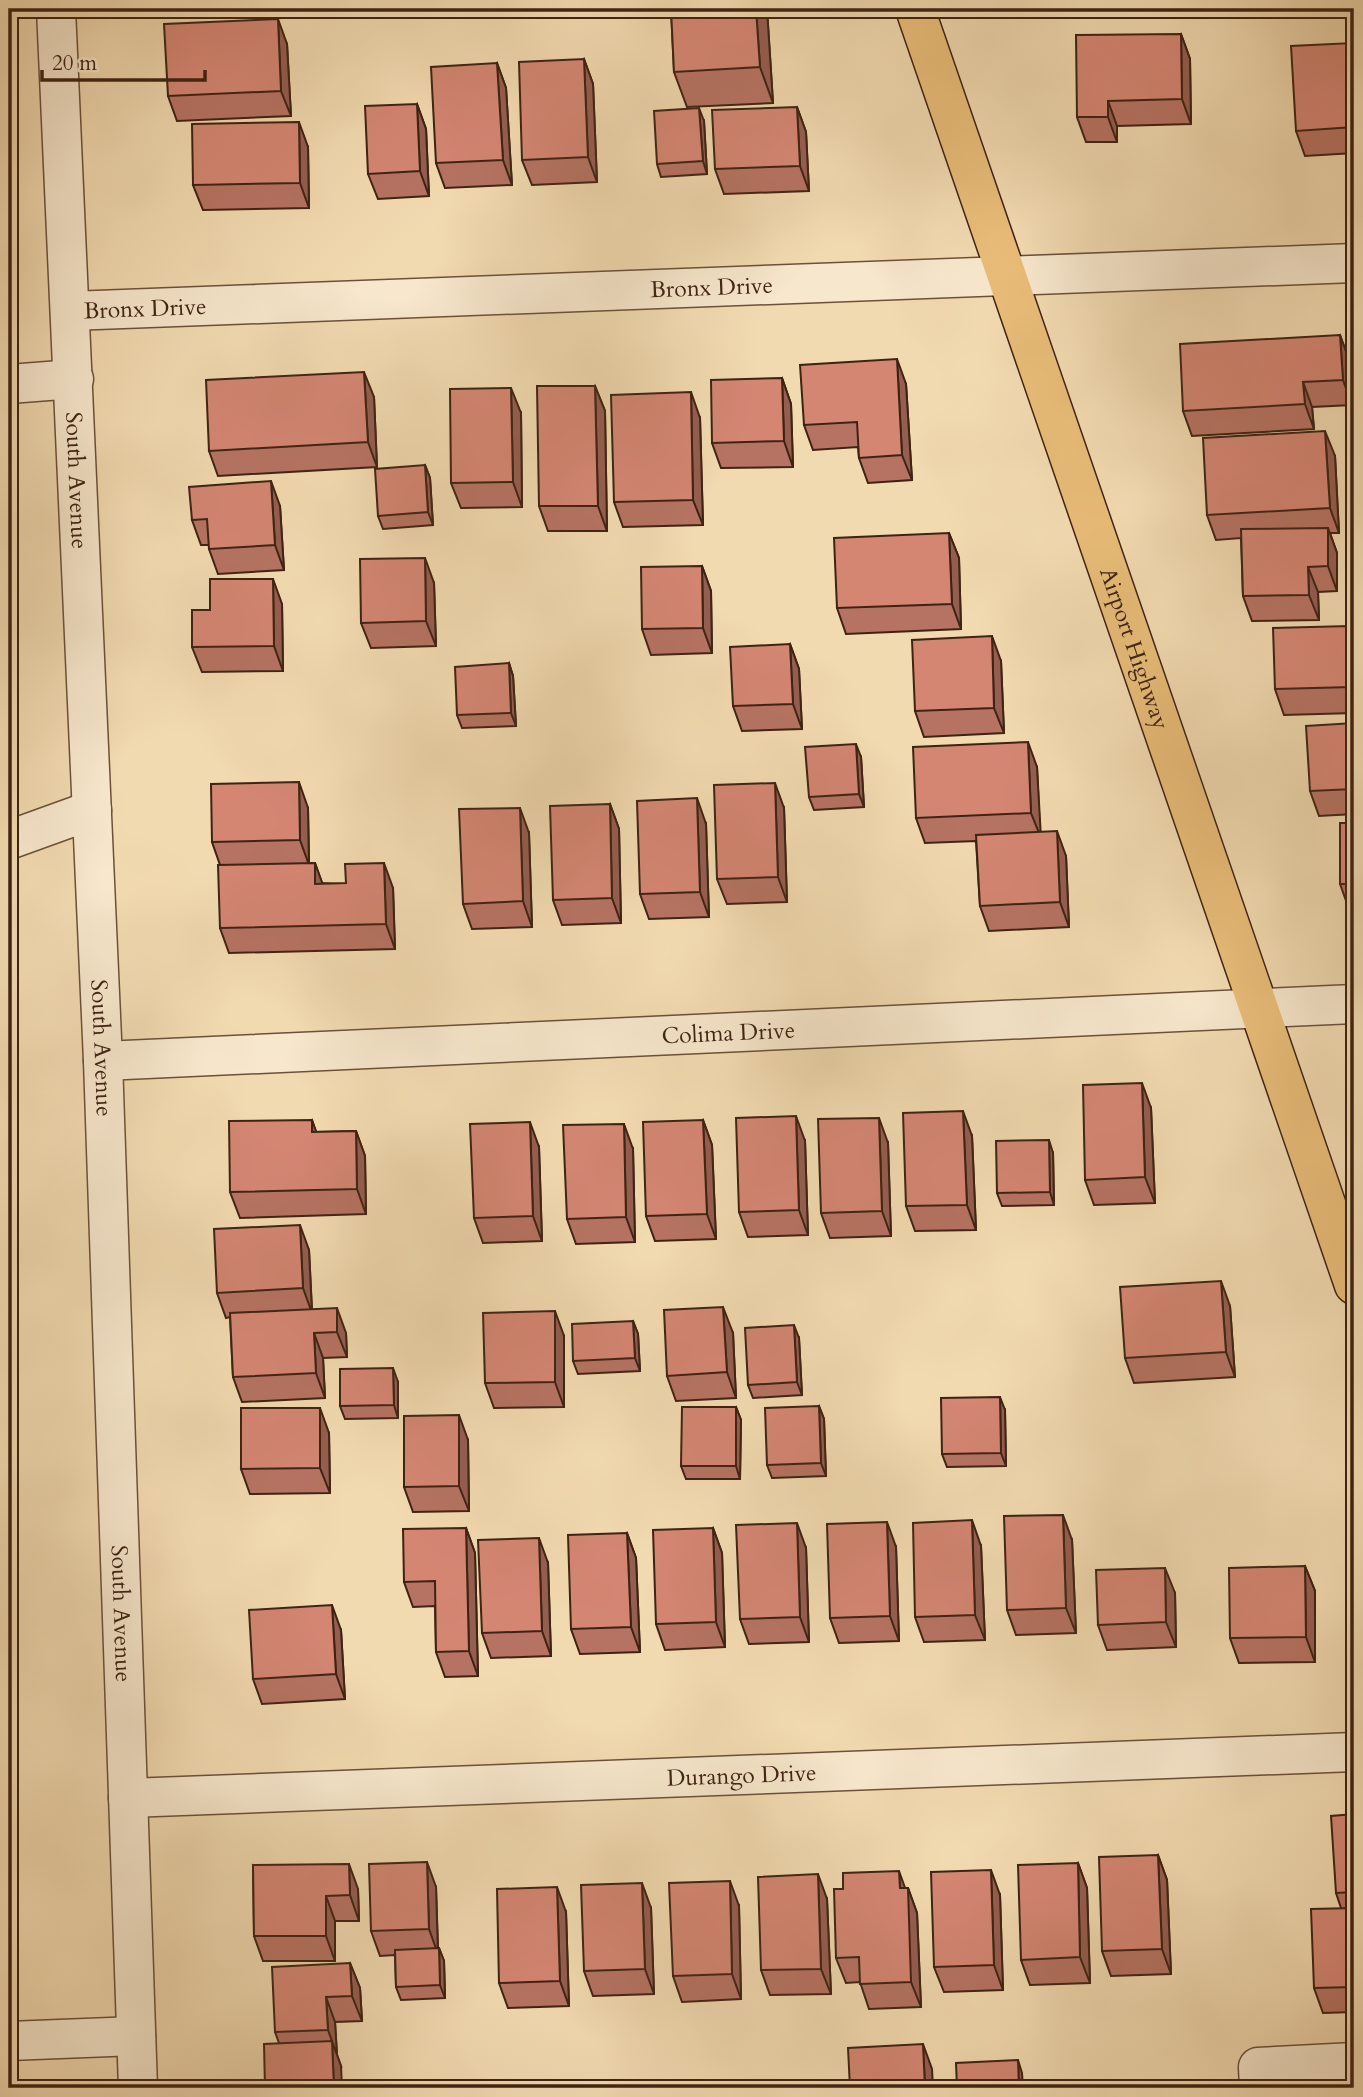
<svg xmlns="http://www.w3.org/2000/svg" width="1363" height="2097" font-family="Cardo,serif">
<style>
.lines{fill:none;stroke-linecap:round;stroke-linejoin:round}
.minor-casing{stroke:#6b513a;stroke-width:41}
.major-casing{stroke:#3e2313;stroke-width:41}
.minor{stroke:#f7e7cc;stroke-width:38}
.major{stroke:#e9bd78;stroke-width:38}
.wall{fill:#b67363;stroke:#3e2313;stroke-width:2}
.shaded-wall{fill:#945e50;stroke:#3e2313;stroke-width:2}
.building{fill:#d48673;stroke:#3e2313;stroke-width:2}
.labels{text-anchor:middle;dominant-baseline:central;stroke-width:7;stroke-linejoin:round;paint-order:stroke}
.street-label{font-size:23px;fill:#3e2313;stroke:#f7e7cc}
</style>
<rect width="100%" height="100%" fill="#f2dab0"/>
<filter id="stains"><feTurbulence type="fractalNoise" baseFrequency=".00286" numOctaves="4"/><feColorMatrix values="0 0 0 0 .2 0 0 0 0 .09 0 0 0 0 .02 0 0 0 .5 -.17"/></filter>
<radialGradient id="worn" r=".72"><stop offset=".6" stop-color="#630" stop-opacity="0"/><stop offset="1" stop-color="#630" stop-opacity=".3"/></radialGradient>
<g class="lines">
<defs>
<g id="minor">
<path id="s1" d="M56,9L103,1061L138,2088"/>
<path id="s2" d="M70,311L1354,263"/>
<path d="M9,384L74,379"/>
<path d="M9,840L92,810"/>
<path id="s3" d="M103,1061L1354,1004"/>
<path id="s4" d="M128,1798L1354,1752"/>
<path d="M9,2041L136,2036"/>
<path d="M1259,2088L1258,2067L1354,2062"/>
</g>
<g id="major">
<path id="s5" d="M915,9L1354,1285"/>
</g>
</defs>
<use href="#minor" class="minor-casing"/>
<use href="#major" class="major-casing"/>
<use href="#minor" class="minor"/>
<use href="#major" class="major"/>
</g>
<path class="wall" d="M671,9H767L773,103L687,107L674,72Z
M1181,34L1190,59L1191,124L1117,126V142H1086L1077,117Z
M1353,43L1354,153L1305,156L1296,131Z
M287,44L291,116L177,121L168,96Z
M584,59L593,84L597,182L532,185L522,160Z
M497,63L506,88L512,185L445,188L436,163Z
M417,104L426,129L429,196L378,199L368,174Z
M797,107L806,132L809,191L724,194L715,169Z
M704,121L707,174L661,177L657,164Z
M308,147L309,208L203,210L193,185Z
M1340,335L1349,360L1352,405L1312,407L1314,429L1192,436L1183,411Z
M782,378L791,404L793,467L721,468L712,443Z
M906,384L912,480L868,483L859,458L858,447L813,450L804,425Z
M595,386L605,411L607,531H548L539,506Z
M374,397L377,467L218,476L209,451Z
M521,413L522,507L461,508L451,483Z
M700,418L703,525L623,527L614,502Z
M1335,456L1339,533H1330L1337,553V591L1318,592L1319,620L1252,621L1243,596L1241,538L1216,540L1207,515Z
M425,465L430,478L433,525L383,529L378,516Z
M280,506L284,570L218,574L209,549V545H201L192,520Z
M949,533L959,558L961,629L846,634L837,608Z
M702,566L711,591L712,653L651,655L642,629Z
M434,583L436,646L371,648L361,623Z
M282,604L283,671L202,672L192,647L210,610Z
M1349,626L1354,639V713L1284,715L1275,689Z
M790,644L799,669L802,729L742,731L733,706Z
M1001,661L1004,733L924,737L915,711Z
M509,663L513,676L516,726L462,728L457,715Z
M1354,723V814L1319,816L1310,791Z
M861,757L864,807L814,810L809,797Z
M1037,767L1040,832L1066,856L1069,927L989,931L980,906L976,841L925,843L916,818Z
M610,804L619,829L621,923L562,925L553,900Z
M308,808L309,863H315L322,883L393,888L395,949L229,953L220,928V865L212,842Z
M784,808L787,902L727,904L717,879Z
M1354,823V909H1349L1340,884Z
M706,824L709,917L649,919L640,894Z
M529,833L532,927L472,929L463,904Z
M1151,1108L1155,1203L1094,1205L1085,1180Z
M312,1120L316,1132L356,1131L365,1156L366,1214L240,1218L230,1192Z
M703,1120L712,1145L716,1239L655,1241L646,1216Z
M972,1136L976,1230L915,1231L906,1206Z
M805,1141L808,1235L748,1237L739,1212Z
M888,1143L891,1236L830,1238L821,1213Z
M539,1147L542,1241L483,1243L474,1218Z
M633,1149L635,1242L576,1244L567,1219Z
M1053,1153L1054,1205L1002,1206L997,1193Z
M309,1250L312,1309L346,1333L347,1357L323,1358L325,1398L242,1402L233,1377L230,1317L226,1318L217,1293Z
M1230,1306L1235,1377L1134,1383L1125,1358Z
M633,1321L638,1334L640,1371L578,1374L573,1361Z
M733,1333L736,1398L676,1401L667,1376Z
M564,1336V1407L494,1408L485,1383Z
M799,1338L802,1395L753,1398L748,1385Z
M398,1382V1418L345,1419L340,1406Z
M819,1406L824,1419L826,1476L772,1478L767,1465Z
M736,1407L741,1420L740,1479H686L681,1466Z
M1005,1410L1006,1466L947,1467L942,1454Z
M329,1433L330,1493L250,1494L241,1469Z
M468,1440L469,1511L413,1512L404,1487Z
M466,1528L475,1553L478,1676L445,1677L436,1652L435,1606L413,1607L404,1582Z
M713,1528L722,1553L725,1647L665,1650L656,1624Z
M627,1533L636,1558L640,1652L580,1654L571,1629Z
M1072,1540L1076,1633L1016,1635L1007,1610Z
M981,1546L985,1640L924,1642L915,1617Z
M896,1547L899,1641L839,1643L830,1618Z
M806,1548L809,1642L749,1644L740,1619Z
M548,1563L551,1656L491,1658L482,1633Z
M1305,1566L1315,1591V1662L1239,1663L1230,1638Z
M1175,1593L1176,1647L1107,1650L1098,1625Z
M341,1630L345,1699L262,1704L253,1679Z
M1354,1814V2012L1323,2013L1314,1988L1341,1908L1336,1893Z
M1158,1855L1167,1880L1171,1974L1111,1976L1102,1951Z
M1078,1863L1087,1888L1090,1983L1030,1985L1021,1960Z
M253,1865L358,1889L359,1921H335V1961H263L254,1936Z
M436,1887L438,1948H439L444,1961L445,1998L401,2000L396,1987L395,1955L380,1956L371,1931Z
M906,1888H908L917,1913L921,2007L869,2009L860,1982L846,1983L836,1958Z
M1000,1895L1003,1990L944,1992L934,1967Z
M827,1899L831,1994L770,1995L761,1970Z
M739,1906L741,1999L682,2002L673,1976Z
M651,1908L654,1994L593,1996L584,1971Z
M566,1912L569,2006L508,2008L499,1983Z
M350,1963L360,1988L362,2021L335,2022L337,2055L341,2066L279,2043L275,2032Z"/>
<path class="shaded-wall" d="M756,9H767L773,103L760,67Z
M278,19L287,44L291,116L281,91Z
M1181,34L1190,59L1191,124L1182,99Z
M584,59L593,84L597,182L588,157Z
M497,63L506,88L512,185L503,160Z
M1108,101L1117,126V142L1108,117Z
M417,104L426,129L429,196L420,171Z
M797,107L806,132L809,191L800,166Z
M699,108L704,121L707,174L703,161Z
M299,122L308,147L309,208L300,183Z
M1340,335L1349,360L1352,405L1343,380Z
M897,359L906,384L912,480L902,455Z
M364,372L374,397L377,467L368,442Z
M782,378L791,404L793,467L784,441Z
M1303,382L1312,407L1314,429L1305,404Z
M595,386L605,411L607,531L598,506Z
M511,388L521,413L522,507L513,482Z
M691,392L700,418L703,525L693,500Z
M1325,431L1335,456L1339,533L1330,508Z
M425,465L430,478L433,525L428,512Z
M271,481L280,506L284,570L275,545Z
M1328,528L1337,553V591L1328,566Z
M949,533L959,558L961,629L952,604Z
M425,558L434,583L436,646L426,621Z
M702,566L711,591L712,653L703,628Z
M1308,567L1318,592L1319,620L1309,595Z
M273,579L282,604L283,671L274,646Z
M1349,626L1354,639V695L1352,687Z
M992,636L1001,661L1004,733L994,708Z
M790,644L799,669L802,729L793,704Z
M509,663L513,676L516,726L511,713Z
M1028,742L1037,767L1041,838L1031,813Z
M856,744L861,757L864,807L859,794Z
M299,782L308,808L309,865L300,840Z
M775,783L784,808L787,902L778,877Z
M697,798L706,824L709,917L700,892Z
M610,804L619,829L621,923L612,898Z
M520,808L529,833L532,927L523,901Z
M1057,831L1066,856L1069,927L1060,902Z
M315,863L324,888L315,884Z
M384,863L393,888L395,949L386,924Z
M1142,1083L1151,1108L1155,1203L1145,1177Z
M963,1111L972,1136L976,1230L967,1205Z
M796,1116L805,1141L808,1235L799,1210Z
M879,1118L888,1143L891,1236L882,1211Z
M312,1120L321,1145L312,1132Z
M703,1120L712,1145L716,1239L707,1214Z
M530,1122L539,1147L542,1241L533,1216Z
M624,1124L633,1149L635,1242L626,1217Z
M356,1131L365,1156L366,1214L357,1189Z
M1049,1140L1053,1153L1054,1205L1050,1192Z
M300,1225L309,1250L312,1313L303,1288Z
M1221,1281L1230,1306L1235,1377L1226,1352Z
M723,1307L733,1333L736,1398L727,1372Z
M337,1308L346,1333L347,1357L337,1332Z
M555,1311L564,1336V1407L555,1382Z
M633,1321L638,1334L640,1371L635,1358Z
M794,1325L799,1338L802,1395L797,1382Z
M314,1333L323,1358L325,1398L316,1373Z
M393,1368L398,1382V1418L394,1405Z
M1000,1397L1005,1410L1006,1466L1001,1453Z
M819,1406L824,1419L826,1476L821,1463Z
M736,1407L741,1420L740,1479L736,1466Z
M320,1408L329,1433L330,1493L320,1468Z
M459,1415L468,1440L469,1511L459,1486Z
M1063,1515L1072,1540L1076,1633L1066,1608Z
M972,1520L981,1546L985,1640L975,1615Z
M887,1522L896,1547L899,1641L890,1616Z
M797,1523L806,1548L809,1642L800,1617Z
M466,1528L475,1553L478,1676L469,1651Z
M713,1528L722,1553L725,1647L716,1622Z
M627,1533L636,1558L640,1652L631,1627Z
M539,1538L548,1563L551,1656L542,1631Z
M1305,1566L1315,1591V1662L1306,1637Z
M1165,1568L1175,1593L1176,1647L1166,1622Z
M332,1605L341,1630L345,1699L336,1674Z
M1158,1855L1167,1880L1171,1974L1162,1949Z
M427,1862L436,1887L438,1954L429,1929Z
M1078,1863L1087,1888L1090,1983L1080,1957Z
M349,1864L358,1889L359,1921L350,1895Z
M991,1870L1000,1895L1003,1990L994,1965Z
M899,1871L908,1896V1888L917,1913L921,2007L911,1982L900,1888Z
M818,1874L827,1899L831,1994L821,1969Z
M730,1881L739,1906L741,1999L732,1974Z
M642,1883L651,1908L654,1994L645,1969Z
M557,1887L566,1912L569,2006L560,1981Z
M326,1896L335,1921V1961L326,1936Z
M439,1948L444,1961L445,1998L440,1985Z
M350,1963L360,1988L362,2021L352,1996Z
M326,1997L335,2022L337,2055L328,2030Z
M332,2041L341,2066L342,2088H334Z
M923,2044L932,2069L933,2088H925Z
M1018,2060L1022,2073L1023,2088H1019Z"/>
<path class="building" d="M671,9H756L760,67L674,72Z
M278,19L281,91L168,96L164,24Z
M1181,34L1182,99L1108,101V117H1077L1076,35Z
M1353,43L1354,127L1296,131L1291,46Z
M584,59L588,157L522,160L519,62Z
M497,63L503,160L436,163L431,67Z
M417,104L420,171L368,174L365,106Z
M797,107L800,166L715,169L712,110Z
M699,108L703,161L657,164L654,111Z
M299,122L300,183L193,185L192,124Z
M1340,335L1343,380L1303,382L1305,404L1183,411L1180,344Z
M897,359L902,455L859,458L857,422L804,425L800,365Z
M364,372L368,442L209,451L206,380Z
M1351,372H1354V423H1353Z
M782,378L784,441L712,443L711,380Z
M537,386H595L598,506H539Z
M511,388L513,482L451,483L450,389Z
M691,392L693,500L614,502L611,395Z
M1325,431L1330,508L1207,515L1203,438Z
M425,465L428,512L378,516L375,469Z
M271,481L275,545L209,549L207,519L192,520L189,487Z
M1328,528V566L1308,567L1309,595L1243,596L1241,529Z
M949,533L952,604L837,608L834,538Z
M425,558L426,621L361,623L360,559Z
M702,566L703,628L642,629L641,567Z
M210,579H273L274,646L192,647V610H210Z
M1349,626L1352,687L1275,689L1273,628Z
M992,636L994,708L915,711L912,640Z
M790,644L793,704L733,706L730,647Z
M509,663L511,713L457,715L455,667Z
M1354,723V789L1310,791L1306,726Z
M1028,742L1031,813L916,818L913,747Z
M856,744L859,794L809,797L805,747Z
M299,782L300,840L212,842L211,784Z
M775,783L778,877L717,879L714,785Z
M697,798L700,892L640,894L637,801Z
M610,804L612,898L553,900L550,806Z
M520,808L523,901L463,904L459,809Z
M1340,823H1354V884H1340Z
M1057,831L1060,902L980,906L976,835Z
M315,863V884L346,883L345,864L384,863L386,924L220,928L218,865Z
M1142,1083L1145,1177L1085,1180L1083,1085Z
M963,1111L967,1205L906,1206L903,1113Z
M796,1116L799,1210L739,1212L736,1118Z
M879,1118L882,1211L821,1213L818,1119Z
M312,1120V1132L356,1131L357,1189L230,1192L229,1121Z
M703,1120L707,1214L646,1216L643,1122Z
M530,1122L533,1216L474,1218L470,1124Z
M624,1124L626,1217L567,1219L563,1125Z
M1049,1140L1050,1192L997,1193L996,1141Z
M300,1225L303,1288L217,1293L214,1229Z
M1221,1281L1226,1352L1125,1358L1120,1287Z
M723,1307L727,1372L667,1376L664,1310Z
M337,1308V1332L314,1333L316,1373L233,1377L230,1313Z
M555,1311V1382L485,1383L483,1313Z
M633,1321L635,1358L573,1361L572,1324Z
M794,1325L797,1382L748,1385L745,1328Z
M393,1368L394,1405L340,1406V1369Z
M1000,1397L1001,1453L942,1454L941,1398Z
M819,1406L821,1463L767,1465L765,1408Z
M682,1407H736V1466H681Z
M241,1408H320V1468L241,1469Z
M459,1415V1486L404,1487V1416Z
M1063,1515L1066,1608L1007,1610L1004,1516Z
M972,1520L975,1615L915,1617L913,1523Z
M887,1522L890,1616L830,1618L827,1524Z
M797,1523L800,1617L740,1619L736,1525Z
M466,1528L469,1651L436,1652L435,1581L404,1582L403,1529Z
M713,1528L716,1622L656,1624L653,1530Z
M627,1533L631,1627L571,1629L568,1535Z
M539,1538L542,1631L482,1633L478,1540Z
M1305,1566L1306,1637L1230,1638L1229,1568Z
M1165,1568L1166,1622L1098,1625L1096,1570Z
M332,1605L336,1674L253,1679L249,1610Z
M1354,1814V1892L1336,1893L1331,1816Z
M1158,1855L1162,1949L1102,1951L1099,1857Z
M427,1862L429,1929L371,1931L369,1864Z
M1078,1863L1080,1957L1021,1960L1018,1865Z
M349,1864L350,1895L326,1896V1936H254L253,1865Z
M991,1870L994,1965L934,1967L931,1872Z
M899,1871L900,1888H908L911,1982L860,1984L859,1957L836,1958L834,1889H843V1873Z
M818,1874L821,1969L761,1970L758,1877Z
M730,1881L732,1974L673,1976L669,1883Z
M642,1883L645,1969L584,1971L581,1885Z
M557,1887L560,1981L499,1983L497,1889Z
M1354,1908V1987L1314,1988L1311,1909Z
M439,1948L440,1985L396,1987L395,1950Z
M350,1963L352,1996L326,1997L328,2030L275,2032L272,1967Z
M332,2041L334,2088H265L264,2044Z
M923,2044L925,2088H850L848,2048Z
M1018,2060L1019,2088H957L956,2063Z"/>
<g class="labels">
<g class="street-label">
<text stroke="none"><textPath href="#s2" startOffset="642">Bronx Drive</textPath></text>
<text stroke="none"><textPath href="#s2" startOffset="75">Bronx Drive</textPath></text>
<text stroke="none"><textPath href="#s1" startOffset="472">South Avenue</textPath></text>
<text stroke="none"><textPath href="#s5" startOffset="676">Airport Highway</textPath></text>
<text stroke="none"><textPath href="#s3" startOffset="626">Colima Drive</textPath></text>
<text stroke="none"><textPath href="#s1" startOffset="1040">South Avenue</textPath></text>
<text stroke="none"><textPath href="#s1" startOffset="1606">South Avenue</textPath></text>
<text stroke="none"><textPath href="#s4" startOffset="614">Durango Drive</textPath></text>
</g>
</g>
<rect width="1363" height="2097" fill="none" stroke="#f2dab0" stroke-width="35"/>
<rect x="10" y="10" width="1342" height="2076" fill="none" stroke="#3e2313" stroke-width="3.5"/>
<rect x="18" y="18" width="1328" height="2062" fill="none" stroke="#3e2313" stroke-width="2"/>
<path d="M42 70v10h163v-10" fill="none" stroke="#3e2313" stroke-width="3.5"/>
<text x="52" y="70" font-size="21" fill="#3e2313" stroke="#f7e7cc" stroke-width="5" paint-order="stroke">20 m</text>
<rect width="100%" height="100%" filter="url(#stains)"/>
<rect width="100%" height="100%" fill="url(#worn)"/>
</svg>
